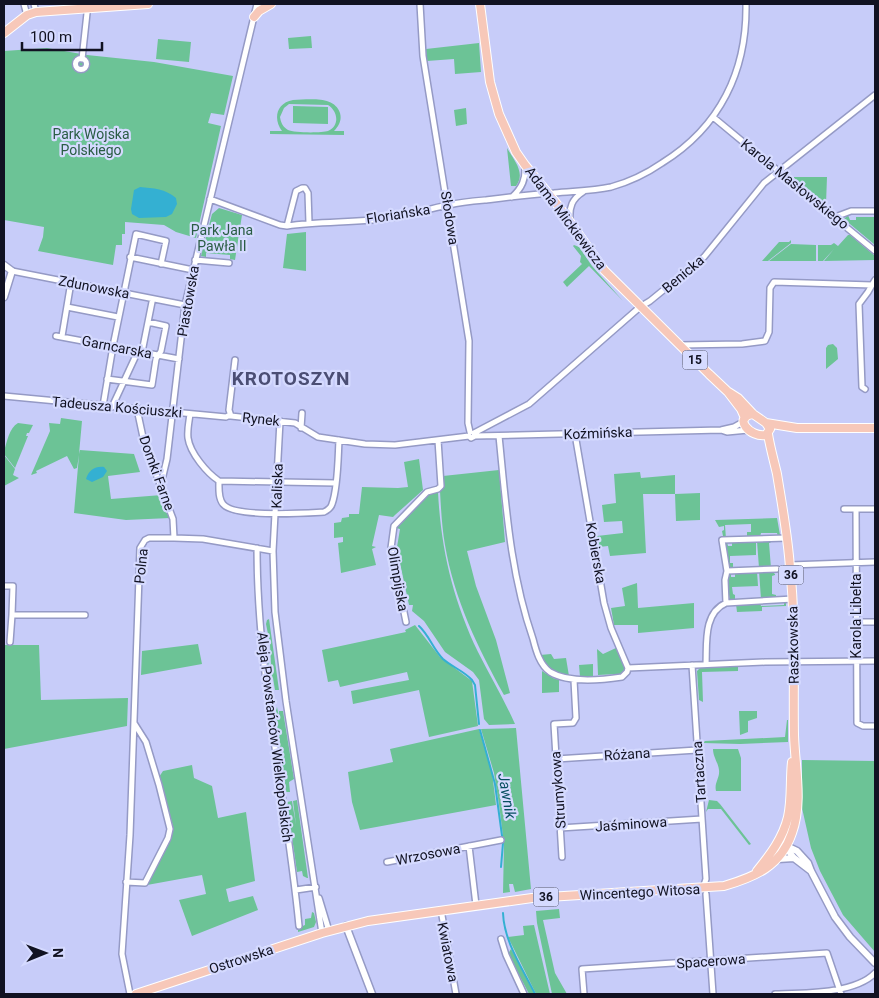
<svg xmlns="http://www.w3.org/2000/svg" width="879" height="998" font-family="Roboto,sans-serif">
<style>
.green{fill:#6cc396;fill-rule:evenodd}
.water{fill:#34b0d2}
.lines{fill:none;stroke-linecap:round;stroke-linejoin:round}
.stream{stroke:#34b0d2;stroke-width:2}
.minor-casing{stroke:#959ac5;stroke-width:8}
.tertiary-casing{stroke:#959ac5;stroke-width:9}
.primary-casing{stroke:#fff;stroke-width:10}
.minor{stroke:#fff;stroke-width:5}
.tertiary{stroke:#fff;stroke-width:6}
.primary{stroke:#f7c8b9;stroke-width:8}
.labels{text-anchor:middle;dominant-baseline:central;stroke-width:4.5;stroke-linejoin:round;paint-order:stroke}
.shield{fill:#d5daff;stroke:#4c4e64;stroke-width:1}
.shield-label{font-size:12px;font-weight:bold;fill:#111222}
.park-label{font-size:14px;fill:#2a5d44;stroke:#d5daff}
.street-label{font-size:14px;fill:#111222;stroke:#d5daff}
.water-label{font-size:15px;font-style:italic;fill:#074f60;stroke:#d5daff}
.district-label{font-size:19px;font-weight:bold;letter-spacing:1px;fill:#4b4e74;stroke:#d5daff}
</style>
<rect width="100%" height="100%" fill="#c7ccf9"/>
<path class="green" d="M311,36L312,48L289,49L288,38Z
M158,39L191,42L189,62L156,59Z
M479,43L481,72L455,74L454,59L427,61L426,49Z
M47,48L87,55L154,62L233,76L224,115L211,113L208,123L221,126L196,238L176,232L164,225L125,222V234H122V245H116L113,265L38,251L43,237L44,227L4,220V51Z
M293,100C307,100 334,95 340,113C342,120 339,126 334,131H344V135L270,134V131H282C273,119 276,103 293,100ZM289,104L328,105C338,111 340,126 328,131C322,133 294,133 288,130C283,127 281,123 280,117L284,108Z
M293,106L328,107V124L293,123Z
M466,108L467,124L456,126L454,110Z
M507,148C514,160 526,173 516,186H511Z
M793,177H827L826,204Z
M219,208L242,215L235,260L230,259V255L206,253V257L201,256L212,214Z
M848,215L850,220H856V217H875V245L844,219Z
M306,232V271L283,268L287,234Z
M848,235H850L875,256V260L824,261L834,249L823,261H818V245H831L834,243L838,246Z
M791,240V243L768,261H762L779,242H789Z
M791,244L816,245V261H769Z
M574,245L579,247L592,266L623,301L589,266L567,287L563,282L582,264L580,262L581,256L573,246Z
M833,344L837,348L838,359L826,369V348L828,345Z
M61,418L82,421L79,454L80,450L134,454L140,472L108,476L111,499L162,495L170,518L126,520L74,513L79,455L77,468L74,469L67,456L36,471L37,473L31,475L50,431L49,423L60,424Z
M18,423L33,425L29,433H27L26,436H28L15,468L4,454V451C7,442 9,428 18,423Z
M4,455L15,469L13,475L19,478L4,486Z
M419,459L423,490L395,515L393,517L379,515L372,546L376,547L372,549L376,565L341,573L338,543L343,542V537L334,538V523L341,522L342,518L349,517V514H359L362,487L398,488L408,487L404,462Z
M499,470L505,542L467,551L476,586L496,640L510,693L504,695C478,648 454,599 445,545C442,528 441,509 440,491L443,487V476Z
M640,472L641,478L675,475V494L700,493V520L676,521L675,494H643L646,553L610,556L608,546L599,547L597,536L623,533L622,521L604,522L602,505L616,503L614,474Z
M438,492C441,550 453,600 478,652C490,676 504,699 515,724L489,725L484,719L479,680L473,672L445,652L424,621L412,611L413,605H409L397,549H393V546L397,547L400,529L396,528L427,495L429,493Z
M777,518L780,535L778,537L777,533H761L760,537L747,538V532H751V524L725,525L726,539L723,536L722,531L724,530V526L719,527L715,520Z
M768,540L771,543H769L771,568H759L757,541Z
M732,541H756V555L730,556V563H733V569L728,568L724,545L727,542L728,546H732Z
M757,571L758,586L732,587L733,594L735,595V601L730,600L727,584L728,574L731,573V577H735V572Z
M759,571H771L775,574V575L772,576V594L776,595V598L761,599Z
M637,583L638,608L694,603V628L638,633V625H614L611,608L625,606L622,588Z
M760,602L761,606L784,605V602H786V606L762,607V611L737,612L736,604Z
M269,619L279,690H275L273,678L271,677L274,700L271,696L264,636L269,666L271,664L270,644L266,624L267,620Z
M415,625L440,657L472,681L478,726L429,737L419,690L353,704L351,691L409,680L407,672L340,687L338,680L328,682L322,650L406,632L405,630Z
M198,644L202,664L141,675L142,651Z
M4,645H39L41,700L128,698L127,726L4,749Z
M616,648L625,667L624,672L618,676L617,674L598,675L597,649L603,654Z
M551,654L554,659L566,658L569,676C555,673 546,668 540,655Z
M593,664V677H580L579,665Z
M738,666V671L702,672L703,702L699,700L697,671L700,668Z
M542,671L553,678L559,680V692L542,693Z
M277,707L279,717V711H283L294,779L289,782L290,792H285L275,713Z
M739,711H757V718L748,721V732L740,735Z
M787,720H788V742L740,744L703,743L705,741L785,737Z
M516,728L531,889L515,892L513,884H509L510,892L503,893L504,844L499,804L494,773L481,729Z
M479,729L492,772L496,805L360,830L352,802L348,772L393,762L390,749Z
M713,749H738L741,758V791H716C714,783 720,778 719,770C718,762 713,757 713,749Z
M802,760L875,761V952L843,915L820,871L811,848L802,808Z
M192,765L194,778L212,786L218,818L246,812L255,881L226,889L229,902L253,896L258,910L192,936L179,900L206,894L202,875L147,885L157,862L169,841L173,826L159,777L163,771Z
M297,800L308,878H307L303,876L302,871L297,872L287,802L292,801L296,825L293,801Z
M709,800L717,801L720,804L751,844L749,845L721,809H708L706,812Z
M559,909L560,918L543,920L555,973L567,994H552L537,923L536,911Z
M312,912L314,913L316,922L314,927L298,932V928L305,925V919L311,918Z
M534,925L550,994H536L508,937L524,935L523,926Z
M511,949L535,994H529C522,980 515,968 508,954Z"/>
<path class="water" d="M140,187C153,188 166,189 176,198L177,204L172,214L166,217L139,218L132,214L131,209L134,190Z
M104,467L107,471L103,477L92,482L86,479C89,470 95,466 104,467Z"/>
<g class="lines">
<path class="stream" d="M419,626C429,635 433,649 443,659C452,667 464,671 472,680L475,685L479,724
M480,730L495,784L503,843L501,867
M503,913C504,942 523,969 535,994"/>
<defs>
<path id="minor" d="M24,4L27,15
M34,4L36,12
M420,4L423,56L469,341L468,423L470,432
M75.5 64a5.5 5.5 0 1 1 11 0a5.5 5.5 0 1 1-11 0Z
M82,59L88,4
M713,117L875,251
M512,197C522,188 526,179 525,165
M210,199L280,225L287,226C324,221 361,223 397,217C414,214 431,208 449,205C461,202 474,201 486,200C509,197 531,194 554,193C573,191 592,191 611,187C629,182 646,174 662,163C720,127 747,71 746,4
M835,217L851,211H875
M570,220C569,207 572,199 583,192
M287,226L296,191L302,188H305L308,193L309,223
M130,257L193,270
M195,260L229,263
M12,271L185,305
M67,307L118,317
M56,336L179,359
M62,336L71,282
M680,345L742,344L765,341L769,332L770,288L774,282L872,285L875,280
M142,352L152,302
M235,360L229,410L231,416L295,423L318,437L365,444L395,445L469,436L471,438L475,436L721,430L734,427L743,422
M107,379L152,385L156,359L161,351L166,326L148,322
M865,389L862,387L859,304L868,292L872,285
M4,396L226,417L230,415
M103,406L113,346L136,234L166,241L161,264
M112,407L138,351
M137,409L144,442L173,519L174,538
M190,414C189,422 187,430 188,438C190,453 207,473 219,481
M280,421L273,551L275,612L286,701L322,933
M301,428L302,413
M721,430L727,432L748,430
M474,433L529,404L640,307L650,301L704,257L764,183L875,95
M575,434L604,603L611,628L628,668
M499,436C506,505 510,573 533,639C536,651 540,665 550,672C568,683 602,680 622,677L627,672L628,668
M219,481C219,488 218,498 223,504C234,518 306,513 324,512C328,510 331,508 332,504C338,488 338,458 339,440
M219,481L336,483
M161,484L167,459L185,305L257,4
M844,509H875
M856,509L857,723L863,726H875
M257,548C257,675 287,800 299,926
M790,565L875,562
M727,571L777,569
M4,586H13L12,615H85
M726,603L793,599
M406,622L391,548L394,526L427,492L438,489L441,486L438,440
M856,622H875
M10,642L12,615
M706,664C707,644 703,613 726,603L725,580L727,571L722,540L787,538
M692,665L705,864L706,879L703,888
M628,668L765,662L875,661
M556,759L697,750
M560,828L702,819
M469,846L476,905
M562,857L554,724L573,723L576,718L574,680
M387,862L501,840
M126,882L145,883L168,838L170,829L159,785L146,742L134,723
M296,890L316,887
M706,894L713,994
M319,898L329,931
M441,910L456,994
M501,939L506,955L524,994
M130,994L122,954L130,835L140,548L145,540L149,538H174L203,539L273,551
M584,994L582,969L827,953L841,994
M775,994C803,993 855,994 875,973"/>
<path id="tertiary" d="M4,265L12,271L4,297
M778,842L797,851L808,863L811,871L835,917L850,937L875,963
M786,848L794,858L811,871
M778,859L794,858
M346,926L372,994"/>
<path id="primary" d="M480,4L490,82L499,114L516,152L525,165L560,208L604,270L709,374L727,391L738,398L753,414L766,423L770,429L766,435C750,438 732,417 753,414
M254,17L259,11L271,4
M4,33L27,15L36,12L148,4
M728,392L741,409L745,418
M766,423L797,428H875
M757,871C770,855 783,838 788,817C792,799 790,779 792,762
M136,994L322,933L368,921L532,898L724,886C755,877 781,866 792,833C803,803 795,767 794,735C793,680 796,623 790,568C788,537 782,505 777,474C774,461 770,447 768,434"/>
</defs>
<use href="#minor" class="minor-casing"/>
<use href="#tertiary" class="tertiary-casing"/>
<use href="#primary" class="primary-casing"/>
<use href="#minor" class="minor"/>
<use href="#tertiary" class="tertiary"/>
<use href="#primary" class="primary"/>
</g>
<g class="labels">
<g class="shield">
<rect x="682.5" y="350.5" width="25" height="19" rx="4"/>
<rect x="778.5" y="565.5" width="25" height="19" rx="4"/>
<rect x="533.5" y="887.5" width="25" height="19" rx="4"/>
</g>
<g class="shield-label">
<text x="695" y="360">15</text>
<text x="791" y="575">36</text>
<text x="546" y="897">36</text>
</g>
<g class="park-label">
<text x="91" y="134">Park Wojska<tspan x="91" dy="16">Polskiego</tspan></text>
<text x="222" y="230">Park Jana<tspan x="222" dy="16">Pawła II</tspan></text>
</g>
<g class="street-label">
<text transform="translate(795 184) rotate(39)">Karola Masłowskiego</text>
<text transform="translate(398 214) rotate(-9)">Floriańska</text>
<text transform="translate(450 218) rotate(81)">Słodowa</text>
<text transform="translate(566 218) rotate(53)">Adama Mickiewicza</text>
<text transform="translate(683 274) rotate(-40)">Benicka</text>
<text transform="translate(94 287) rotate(11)">Zdunowska</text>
<text transform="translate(188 301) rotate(-80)">Piastowska</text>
<text transform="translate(117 347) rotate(11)">Garncarska</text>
<text transform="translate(117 407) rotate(5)">Tadeusza Kościuszki</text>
<text transform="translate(261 419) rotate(6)">Rynek</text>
<text transform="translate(598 433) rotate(-2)">Koźmińska</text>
<text transform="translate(157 473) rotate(70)">Domki Farne</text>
<text transform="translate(277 486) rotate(-88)">Kaliska</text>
<text transform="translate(596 553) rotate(80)">Kobierska</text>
<text transform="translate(141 566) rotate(-84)">Polna</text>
<text transform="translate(398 579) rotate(80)">Olimpijska</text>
<text transform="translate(856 616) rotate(-90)">Karola Libelta</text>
<text transform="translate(793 645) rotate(-91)">Raszkowska</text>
<text transform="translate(275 737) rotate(83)">Aleja Powstańców Wielkopolskich</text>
<text transform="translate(627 754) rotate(-4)">Różana</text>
<text transform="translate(699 772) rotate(-94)">Tartaczna</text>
<text transform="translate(558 790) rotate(-94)">Strumykowa</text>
<text transform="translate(631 824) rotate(-4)">Jaśminowa</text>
<text transform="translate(428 854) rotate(-11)">Wrzosowa</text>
<text transform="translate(640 892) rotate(-3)">Wincentego Witosa</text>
<text transform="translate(448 952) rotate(79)">Kwiatowa</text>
<text transform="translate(241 959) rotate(-18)">Ostrowska</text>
<text transform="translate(711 961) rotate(-4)">Spacerowa</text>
</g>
<g class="water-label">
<text transform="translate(507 796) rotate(80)">Jawnik</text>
</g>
<g class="district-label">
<text x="291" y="378">KROTOSZYN</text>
</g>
</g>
<rect width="879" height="998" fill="none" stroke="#111222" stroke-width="10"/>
<g transform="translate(45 953) rotate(89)" stroke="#d5daff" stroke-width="4" paint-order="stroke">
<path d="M0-4L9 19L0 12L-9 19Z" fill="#111222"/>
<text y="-8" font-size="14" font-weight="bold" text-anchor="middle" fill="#111222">N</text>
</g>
<path d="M22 42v8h80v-8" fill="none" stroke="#111222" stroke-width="2.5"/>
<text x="30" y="42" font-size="15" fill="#111222" stroke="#d5daff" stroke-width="4" paint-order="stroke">100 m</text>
</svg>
